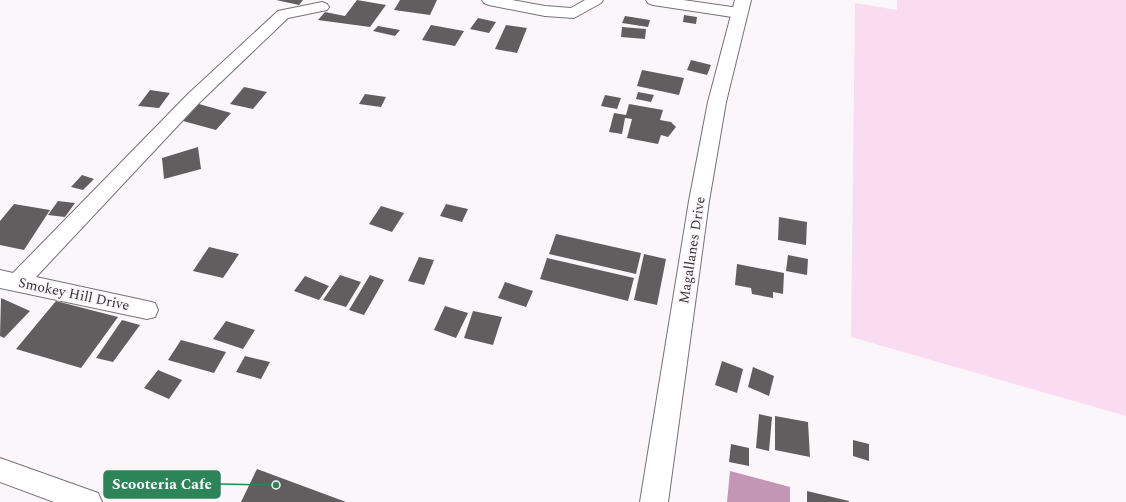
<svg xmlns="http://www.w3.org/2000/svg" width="1126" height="502" font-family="Spectral,serif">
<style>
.green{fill:#fadcf1}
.water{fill:#c396b6}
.building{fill:#615e60}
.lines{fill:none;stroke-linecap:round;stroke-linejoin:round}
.street-casing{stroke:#767275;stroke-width:2}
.secondary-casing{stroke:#767275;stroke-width:2}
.street{fill:#fff;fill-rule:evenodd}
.secondary{fill:#fff;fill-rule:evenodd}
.labels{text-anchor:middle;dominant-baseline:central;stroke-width:4;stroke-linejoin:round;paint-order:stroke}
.street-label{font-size:14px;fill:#343334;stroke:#fbf6f9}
.leader{fill:none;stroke:#2d8459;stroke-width:1.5}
.callout-dot{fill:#2d8459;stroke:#fbf6f9;stroke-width:1.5}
.callout{fill:#2d8459;stroke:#2d8459;stroke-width:1.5}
.callout-label{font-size:15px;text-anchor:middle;font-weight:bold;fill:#fff}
</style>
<rect width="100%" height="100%" fill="#fbf6f9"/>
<path class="green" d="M897,0H1126V416L851,337L855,3L897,10Z"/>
<path class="water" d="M730,471L790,487V502H727Z"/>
<path class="building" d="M276,0H303L299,5Z
M357,0L386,5L370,27L318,20L325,12L345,16Z
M400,0H437L430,15L394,10Z
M684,15L697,17L696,24L683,22Z
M625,16L650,20L648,27L622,23Z
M478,18L496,22L489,33L470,29Z
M431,25L464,31L455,46L422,40Z
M506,25L527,28L517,53L495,49Z
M378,26L400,30L395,36L373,31Z
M622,27L646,29L645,39L621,37Z
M691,60L711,65L707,75L687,70Z
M642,70L684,78L679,95L637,86Z
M244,87L267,92L253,109L230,104Z
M150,90L170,93L159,108L138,106Z
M638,92L654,95L651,102L636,99Z
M365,94L386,97L381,107L359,104Z
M605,95L621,98L617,109L601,106Z
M199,104L231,113L216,130L183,121Z
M629,104L663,110L660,120L671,122L676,127L668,137L661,135L658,144L627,138L632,119L625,118L622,134L609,132L614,113L626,115Z
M198,147L201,169L164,179L162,158Z
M82,175L94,179L83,190L71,187Z
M58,201L75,203L65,217L48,215Z
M14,204L50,210L24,250L0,245V221Z
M446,204L468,209L462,222L440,216Z
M381,206L404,213L392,232L369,224Z
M779,217L807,222L806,245L778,240Z
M556,234L641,253L636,274L549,254Z
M209,247L239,254L223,278L193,271Z
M644,254L666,259L657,305L634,300Z
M788,255L808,259L807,275L786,271Z
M419,257L434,260L424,285L408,281Z
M547,258L634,278L628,301L540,279Z
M737,264L784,273L783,294L773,292V298L752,294L751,288L735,285Z
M340,275L361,282L346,307L323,300Z
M370,275L384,280L364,315L349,310Z
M305,276L329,286L319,300L294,291Z
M505,282L533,291L526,307L498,298Z
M1,298L30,311L4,338L0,336Z
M56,301L118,317L81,368L16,349Z
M445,306L468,313L456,338L434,330Z
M473,311L502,317L493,345L464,338Z
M122,320L140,325L113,362L96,358Z
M226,321L255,330L243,349L213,339Z
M181,340L226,352L214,373L168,360Z
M245,356L270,362L261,379L236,372Z
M722,361L743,369L737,393L715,385Z
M753,367L774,376L769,396L748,387Z
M158,370L182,380L169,399L144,388Z
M759,414L772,417L769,451L756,448Z
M775,416L808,422L810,457L775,450Z
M853,440L869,444V461L853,456Z
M731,444L749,448V466L729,462Z
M257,469L346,502H241Z
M807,491L849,501V502H807Z"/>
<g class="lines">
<defs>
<path id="street" d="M482,0H512L545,6L571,8L585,0H603L601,3L574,18L545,16L489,5L484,3Z
M646,0H683L739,8L744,10L746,13L744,16L739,18L653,5L648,3Z
M322,2L327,4L329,7L327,10L288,18L200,102L36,277L147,301L155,303L158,310L155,317L147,319L0,288V270L13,273L188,94L278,11Z
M0,458L98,493L102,502H54L0,482Z"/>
<path id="secondary" d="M735,0H751L726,102L709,201L668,502H640L689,201L708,102Z"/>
</defs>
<use href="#street" class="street-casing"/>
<use href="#secondary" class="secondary-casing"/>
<use href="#street" class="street"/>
<use href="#secondary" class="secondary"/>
</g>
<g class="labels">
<g class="street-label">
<text transform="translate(692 250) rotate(-81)">Magallanes Drive</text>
<text transform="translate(74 294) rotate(12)">Smokey Hill Drive</text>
</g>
</g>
<path class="leader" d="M276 485L220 484"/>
<circle class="callout-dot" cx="276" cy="485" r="4"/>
<rect class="callout" x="104" y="471" width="116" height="27" rx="4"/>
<g class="callout-label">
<text x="162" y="489">Scooteria Cafe</text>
</g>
</svg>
